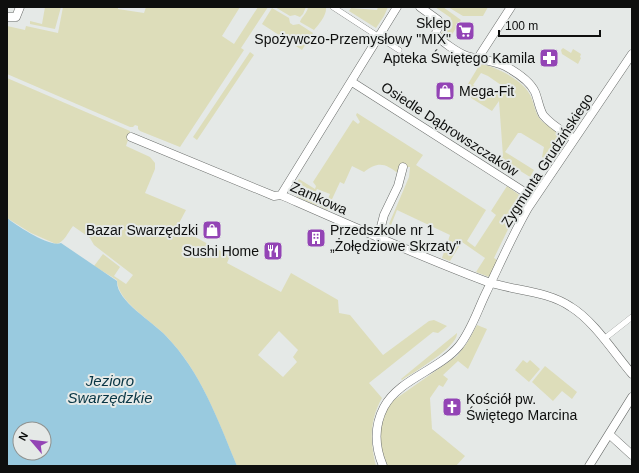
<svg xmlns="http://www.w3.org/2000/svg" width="639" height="473" font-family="Arial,sans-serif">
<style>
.green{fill:#ddddba;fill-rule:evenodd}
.water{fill:#99cadf;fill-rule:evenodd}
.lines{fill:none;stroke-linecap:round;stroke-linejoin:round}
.pedestrian-casing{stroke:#696c6a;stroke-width:6}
.minor-casing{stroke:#696c6a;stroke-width:9}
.pedestrian{stroke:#fff;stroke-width:5.5}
.minor{stroke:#fff;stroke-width:8}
.labels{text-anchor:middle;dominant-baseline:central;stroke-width:4;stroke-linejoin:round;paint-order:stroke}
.poi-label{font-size:14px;fill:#0e0f0e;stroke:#e5e9e7;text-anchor:end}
.street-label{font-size:14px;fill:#0e0f0e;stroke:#e5e9e7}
.water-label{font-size:15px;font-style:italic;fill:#083544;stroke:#e5e9e7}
</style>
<rect width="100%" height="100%" fill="#e5e9e7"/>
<path class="green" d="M45,7H61L55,29L30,24V21L42,24Z
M63,7H118V9L144,13L146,7H240L222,36L234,44L258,7H268L241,48L244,50L180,147L140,131L138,129V126L135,125L133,127H130L7,74V26L25,30L26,26L58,33Z
M275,7H306L303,14L300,17L295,15L290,16Z
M308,7H326C327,15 319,24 314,30L300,22C301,17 307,14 308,7Z
M378,7H388L384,16L376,28L349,11L351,8L377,10Z
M435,7H443L461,20L448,41L440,35L451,18Z
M448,7H488L483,16H463Z
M272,8L289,18L290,23L293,25L299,24L313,33L302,50L262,24Z
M563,48L571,53L573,49L581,54L580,57L581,58L578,64L562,54L561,50Z
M250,52L254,55L197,140L193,137Z
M480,64C495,66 522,80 529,93C534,101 534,111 540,119C548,129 572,133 562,149L559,147L549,161L542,157L544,147L521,133H518L505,152L534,170L530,177L501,159L503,156L499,101L492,111L471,98L468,84ZM481,73L488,76L501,85L493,97L473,85Z
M7,78L130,131V134L126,146L150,157L155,163V169L145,193L186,210L177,227L230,256L227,263L281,292L291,273L338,300L339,313L350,315L383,355L429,321L434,320L447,326L438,333L433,332L369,383L382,398C369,421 370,442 376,466H237C218,421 202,374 168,338C153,321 118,303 117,280L94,266L103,254L120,267L114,276L126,284L133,275L94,245L90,238L73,226C68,232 64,243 56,244L31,233L7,218ZM279,331L298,350L293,357L297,362L283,377L258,355Z
M357,113L423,155L416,165L486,210L467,241L475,247L496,215L491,211L507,186L526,200L527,203L523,211L518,209L494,258L499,261L491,276L489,277L476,272L485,258L462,242L450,261L442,258L450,235L397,210L391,225L389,224L409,177L410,167H400L399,174C385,163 378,161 364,172L352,166L344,184L340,182L327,210L319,206L321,201L326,203L330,194L317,189L313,197L319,200L317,206L296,196L299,193L304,196L308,189L299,183L295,190L297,192L295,195L291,193L299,179L315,189L316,186L313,182L353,120L358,124L360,122L356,115Z
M477,325L487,329L468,369L458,361L443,375L448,379L443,387L439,385L430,398L432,429L465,456L456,466H385L379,447L382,417L391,402L457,356L467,343Z
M457,333C458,347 414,372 402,380L401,379Z
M523,360L527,363L530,360L540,369L529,382L515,370Z
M545,366L577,392L572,399L562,391L553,401L532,382Z"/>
<path class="water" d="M7,218C16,225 50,248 61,243L117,281C116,301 152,321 166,336C201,372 218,420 237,466H7ZM20,429H44V453H20Z"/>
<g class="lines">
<defs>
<path id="pedestrian" d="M333,7L399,50
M604,339L632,317"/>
<path id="minor" d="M420,7L438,20L439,23L436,33C438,40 460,54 467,56C480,60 493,60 505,66C516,72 530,81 535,92C538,99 539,108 543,115C551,125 564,132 574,139
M7,17H16L20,7
M478,58L511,7
M352,82L534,198
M131,137L274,196L281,195C349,225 416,255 485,281C513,291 546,290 571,307C594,321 614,353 632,374
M281,195L397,7
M378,238L384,215L398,186L403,167
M609,434L632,455
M383,466C375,447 374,426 384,407C399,379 439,370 459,346C471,331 477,312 485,295C499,266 512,236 528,208L632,54
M589,466L632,397"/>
</defs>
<use href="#pedestrian" class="pedestrian-casing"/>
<use href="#minor" class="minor-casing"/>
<use href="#pedestrian" class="pedestrian"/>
<use href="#minor" class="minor"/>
</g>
<defs>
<symbol id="supermarket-square" viewBox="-11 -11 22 22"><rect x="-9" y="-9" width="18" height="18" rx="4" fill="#9344b5" stroke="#e5e9e7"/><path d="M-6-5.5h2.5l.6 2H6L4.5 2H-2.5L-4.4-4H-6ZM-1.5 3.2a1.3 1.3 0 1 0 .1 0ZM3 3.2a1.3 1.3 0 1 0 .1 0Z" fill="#fff"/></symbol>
<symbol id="pharmacy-square" viewBox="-11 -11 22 22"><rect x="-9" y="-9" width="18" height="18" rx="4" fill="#9344b5" stroke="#e5e9e7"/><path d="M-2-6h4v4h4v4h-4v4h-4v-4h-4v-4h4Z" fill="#fff"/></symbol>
<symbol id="shop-square" viewBox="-11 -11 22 22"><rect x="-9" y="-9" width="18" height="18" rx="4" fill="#9344b5" stroke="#e5e9e7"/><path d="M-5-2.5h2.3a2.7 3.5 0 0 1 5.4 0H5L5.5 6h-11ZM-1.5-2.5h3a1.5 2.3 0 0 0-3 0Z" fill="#fff"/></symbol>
<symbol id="building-square" viewBox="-11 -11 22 22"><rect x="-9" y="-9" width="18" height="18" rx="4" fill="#9344b5" stroke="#e5e9e7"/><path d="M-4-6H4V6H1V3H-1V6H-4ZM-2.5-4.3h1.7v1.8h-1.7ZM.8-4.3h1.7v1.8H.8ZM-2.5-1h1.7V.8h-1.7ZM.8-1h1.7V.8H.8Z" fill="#fff"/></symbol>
<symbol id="restaurant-square" viewBox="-11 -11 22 22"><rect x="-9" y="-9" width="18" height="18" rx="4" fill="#9344b5" stroke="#e5e9e7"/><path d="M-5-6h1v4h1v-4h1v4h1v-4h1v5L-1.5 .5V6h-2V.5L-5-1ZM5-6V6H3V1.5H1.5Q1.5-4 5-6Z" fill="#fff"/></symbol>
<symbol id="church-square" viewBox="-11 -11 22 22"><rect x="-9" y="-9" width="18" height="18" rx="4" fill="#9344b5" stroke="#e5e9e7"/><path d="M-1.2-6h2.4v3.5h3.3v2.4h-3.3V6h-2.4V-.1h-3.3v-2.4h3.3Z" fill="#fff"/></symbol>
</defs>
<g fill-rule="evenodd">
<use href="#supermarket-square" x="454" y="20" width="22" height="22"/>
<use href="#pharmacy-square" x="538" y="47" width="22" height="22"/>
<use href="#shop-square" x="434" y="80" width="22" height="22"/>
<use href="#shop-square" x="201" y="219" width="22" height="22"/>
<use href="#building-square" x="305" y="227" width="22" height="22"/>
<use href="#restaurant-square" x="262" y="240" width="22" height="22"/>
<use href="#church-square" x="441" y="396" width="22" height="22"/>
</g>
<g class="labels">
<g class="poi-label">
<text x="451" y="23">Sklep<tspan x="451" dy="16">Spożywczo-Przemysłowy "MIX"</tspan></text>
<text x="535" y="58">Apteka Świętego Kamila</text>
<text x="459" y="91" text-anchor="start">Mega-Fit</text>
<text x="198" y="230">Bazar Swarzędzki</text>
<text x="330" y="230" text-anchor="start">Przedszkole nr 1<tspan x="330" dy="16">„Żołędziowe Skrzaty"</tspan></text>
<text x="259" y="251">Sushi Home</text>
<text x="466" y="399" text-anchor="start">Kościół pw.<tspan x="466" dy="16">Świętego Marcina</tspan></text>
</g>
<g class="street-label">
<text transform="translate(450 129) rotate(33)">Osiedle Dąbrowszczaków</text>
<text transform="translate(547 160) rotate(-57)">Zygmunta Grudzińskiego</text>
<text transform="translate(319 198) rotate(24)">Zamkowa</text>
</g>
<g class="water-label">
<text x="110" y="380">Jezioro<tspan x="110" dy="17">Swarzędzkie</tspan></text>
</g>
</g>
<rect width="639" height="473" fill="none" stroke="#0e0f0e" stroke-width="16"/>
<g transform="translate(32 441) rotate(298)"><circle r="19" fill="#e5e9e7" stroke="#8f9290"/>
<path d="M0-3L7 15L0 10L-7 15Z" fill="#9344b5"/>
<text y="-6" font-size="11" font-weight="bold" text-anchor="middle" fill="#0e0f0e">N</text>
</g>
<path d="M499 30v6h101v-6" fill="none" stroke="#0e0f0e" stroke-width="2"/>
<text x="505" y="30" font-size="12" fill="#0e0f0e" stroke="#e5e9e7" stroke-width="3" paint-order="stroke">100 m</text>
</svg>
